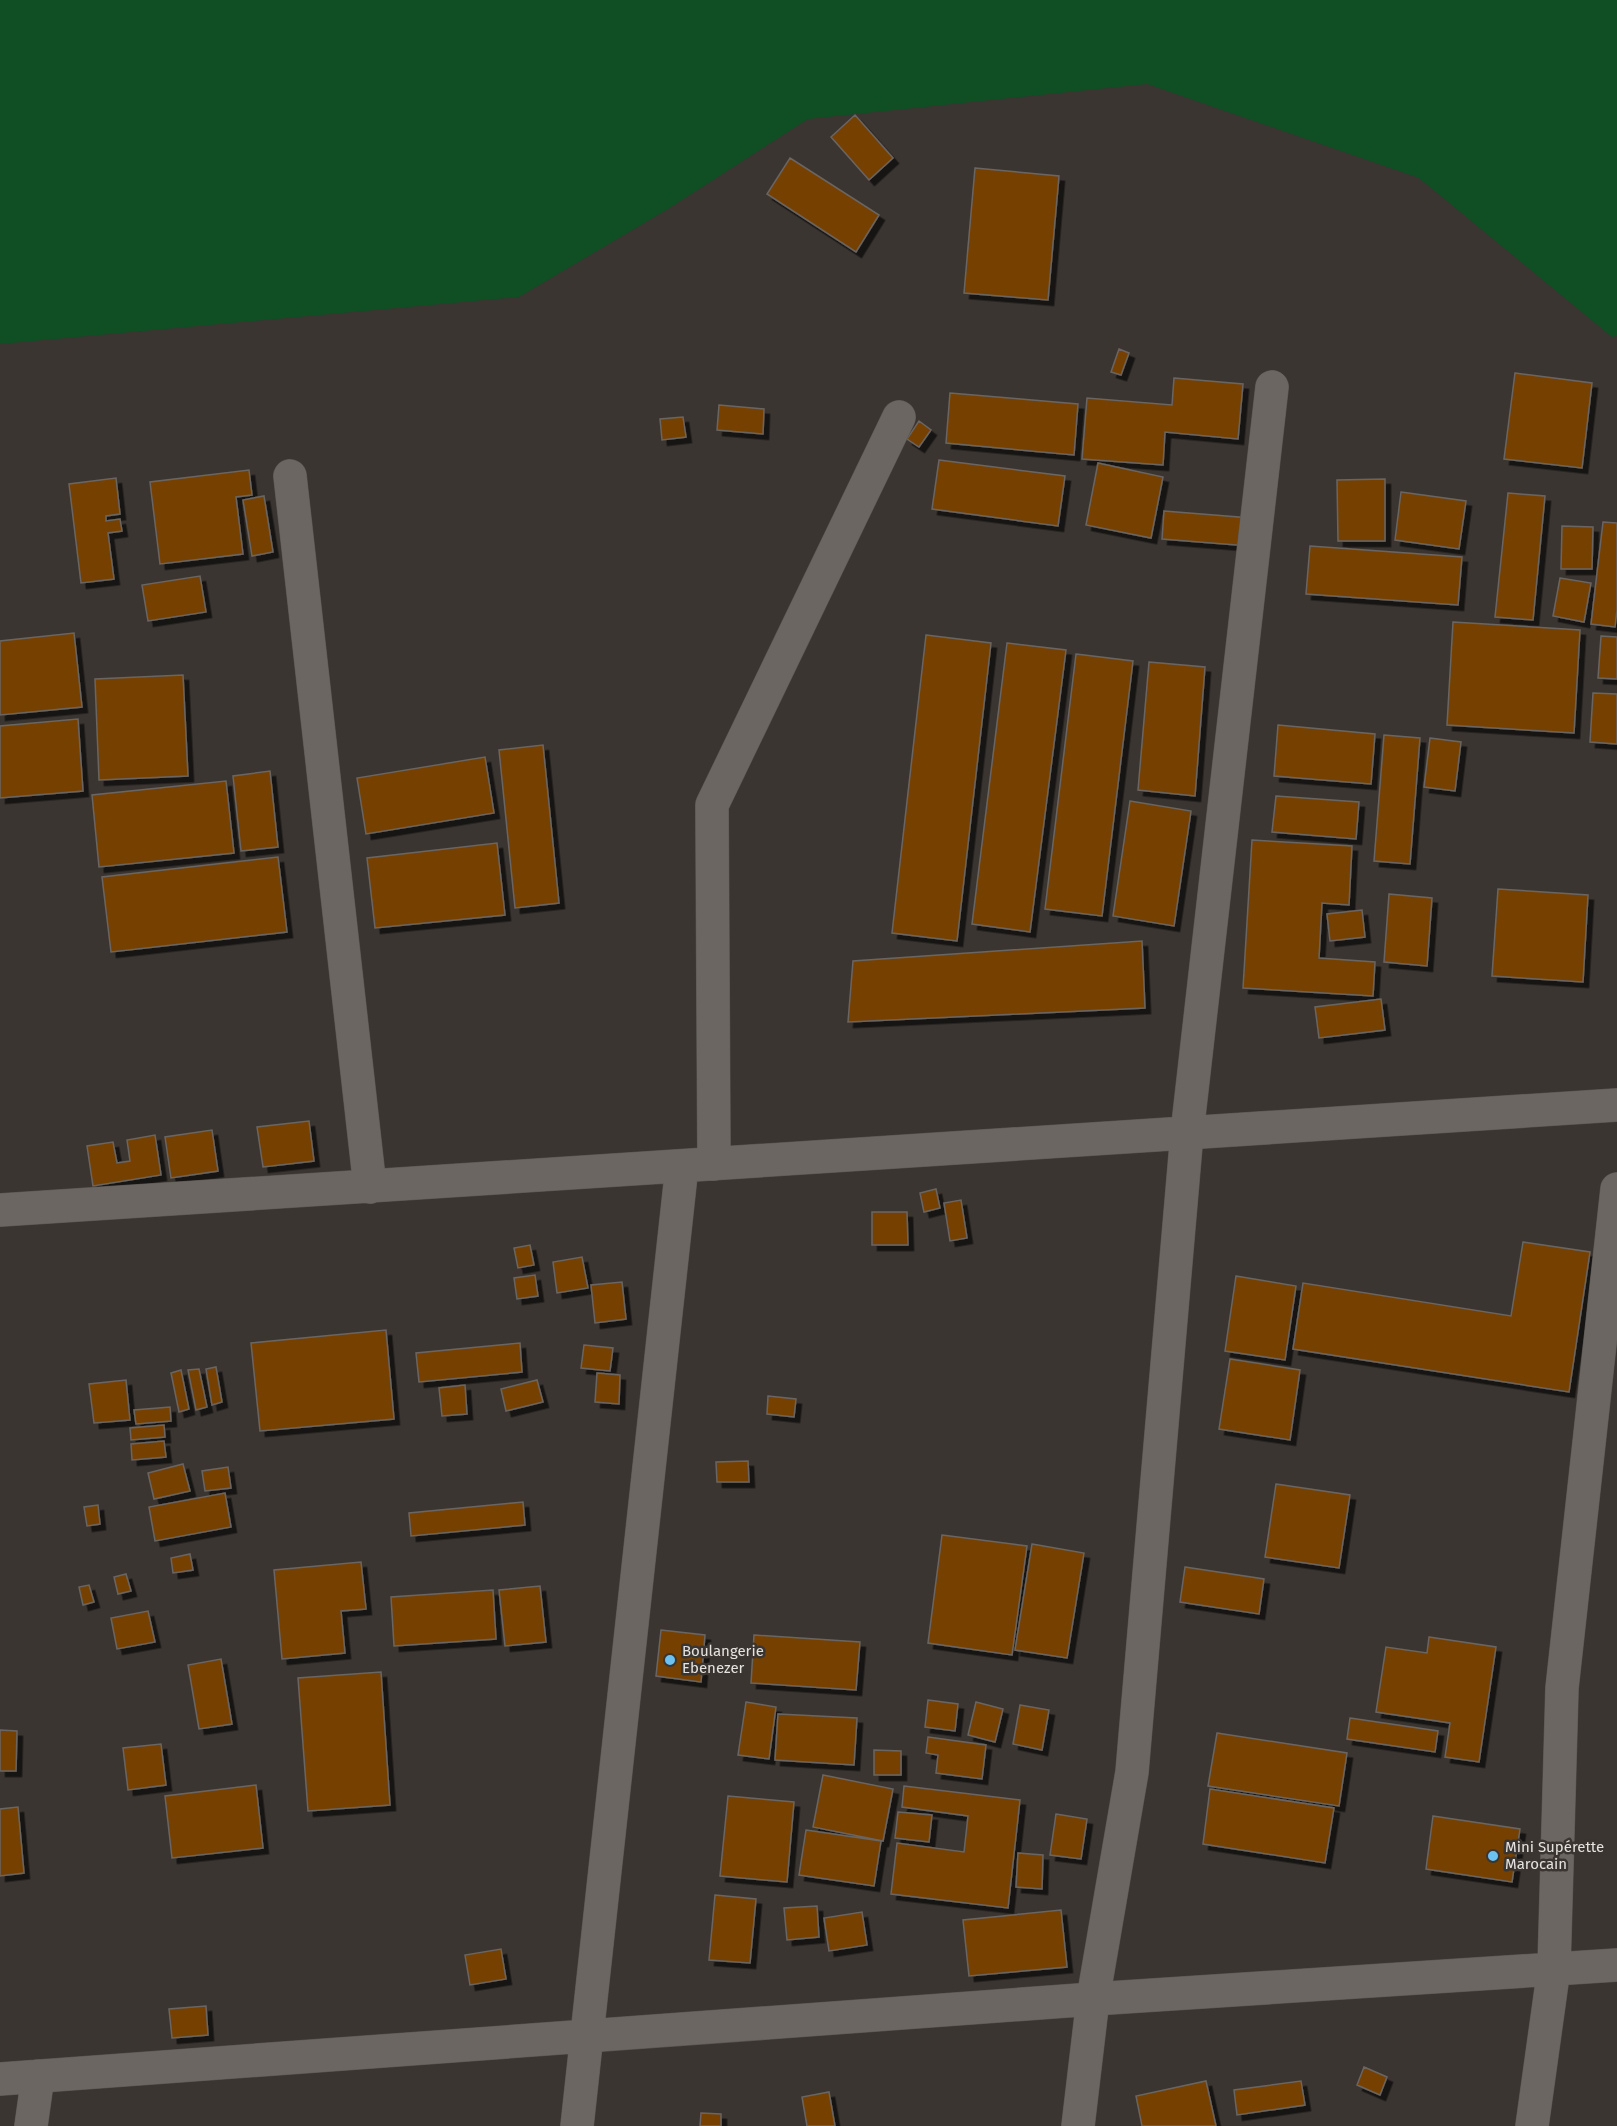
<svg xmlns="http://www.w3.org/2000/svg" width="1617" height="2126" font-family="'Fira Sans',sans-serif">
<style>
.green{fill:#104e24}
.building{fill:#754101;stroke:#6b6561;stroke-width:1.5;filter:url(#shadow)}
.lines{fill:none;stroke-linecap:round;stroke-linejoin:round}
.minor-casing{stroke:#585450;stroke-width:34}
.minor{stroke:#6c6662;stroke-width:33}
.poi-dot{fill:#6cc3f2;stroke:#3a3531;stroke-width:2}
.labels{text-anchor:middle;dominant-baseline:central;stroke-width:5;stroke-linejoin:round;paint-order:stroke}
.poi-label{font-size:15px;fill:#e5e2df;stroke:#3a3531;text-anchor:start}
</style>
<defs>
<filter id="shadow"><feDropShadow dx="5.5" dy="5.5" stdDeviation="0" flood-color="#0009"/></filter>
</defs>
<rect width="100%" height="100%" fill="#3a3531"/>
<path class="green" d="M0,0H1617V336L1612,337L1419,178L1147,84L808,119L668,209L519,297L0,344Z"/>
<path class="building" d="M855,115L893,158L869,180L831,137Z
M790,158L879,215L856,252L767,194Z
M975,168L1059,176L1048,300L964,293Z
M1119,349L1129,353L1121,375L1111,372Z
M1515,373L1592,383L1582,468L1504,459Z
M1174,378L1243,384L1238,439L1165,432L1163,465L1082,459L1087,398L1172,405Z
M950,393L1078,404L1074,455L946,443Z
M719,405L764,409L763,434L717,430Z
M683,417L686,437L662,440L660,419Z
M919,421L931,430L919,447L907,439Z
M939,460L1065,476L1058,526L932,509Z
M1098,463L1163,477L1151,538L1086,525Z
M249,470L252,495L236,497L243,554L160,564L150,482Z
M116,478L120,514L106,516V521L120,519L122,531L108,533L114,579L81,583L69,484Z
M1385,479V541H1338L1337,480Z
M1401,492L1466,501L1459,549L1395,540Z
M1508,493L1545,496L1533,620L1495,617Z
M264,496L273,552L252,556L243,500Z
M1164,511L1251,518L1249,546L1162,539Z
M1603,522L1617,523V610L1615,627L1591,624Z
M1562,526L1593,527L1592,569H1561Z
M1310,546L1462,557L1458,605L1306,594Z
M200,576L206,612L148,621L142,585Z
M1560,578L1591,583L1584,622L1553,616Z
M1453,622L1580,630L1574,733L1447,725Z
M74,633L82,707L0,715V641Z
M926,635L991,643L957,941L892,933Z
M1601,636L1617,637V679L1598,678Z
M1007,643L1066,650L1030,932L972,924Z
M1076,654L1133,661L1102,916L1045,909Z
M1149,662L1205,667L1195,796L1138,790Z
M183,675L188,776L99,780L95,679Z
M1593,693L1617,694V744L1590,742Z
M78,719L83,791L0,798V726Z
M1278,725L1375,734L1371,784L1274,776Z
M1384,735L1420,738L1410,864L1374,861Z
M1430,738L1461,742L1455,791L1424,787Z
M543,745L559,903L515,908L499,750Z
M485,757L494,813L366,834L357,778Z
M270,771L278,847L241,851L233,776Z
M226,781L234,853L99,867L92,795Z
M1276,796L1359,802L1356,839L1272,832Z
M1130,801L1191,811L1174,926L1113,916Z
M1252,840L1352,846L1349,905L1322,903L1319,958L1375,962L1373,996L1243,988Z
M497,843L505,915L375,928L367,858Z
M278,857L287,932L111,952L102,877Z
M1498,889L1588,895L1583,982L1492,976Z
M1389,894L1432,898L1427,966L1384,962Z
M1362,910L1365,937L1330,941L1327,914Z
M1142,941L1145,1008L848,1022L853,961Z
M1381,999L1385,1030L1319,1038L1315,1007Z
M309,1121L314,1161L263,1167L257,1127Z
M212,1130L218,1171L171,1178L165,1137Z
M155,1135L161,1175L93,1186L87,1146L113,1142L117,1163L130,1161L127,1140Z
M936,1189L940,1208L924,1212L920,1193Z
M961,1200L967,1238L950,1241L944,1203Z
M872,1212H907L908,1245H872Z
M1523,1242L1590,1252L1569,1392L1293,1349L1303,1283L1511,1316Z
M530,1245L534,1265L518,1268L514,1248Z
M582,1257L588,1288L557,1293L553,1262Z
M535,1275L538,1296L517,1299L514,1278Z
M1236,1276L1296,1286L1285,1360L1225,1351Z
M622,1282L626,1319L595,1323L591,1285Z
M386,1330L394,1419L260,1431L251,1343Z
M520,1343L522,1372L419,1382L416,1353Z
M584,1345L613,1348L610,1371L581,1368Z
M1230,1359L1300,1370L1290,1440L1219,1429Z
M216,1367L222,1402L212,1405L206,1369Z
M199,1369L207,1407L196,1410L188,1370Z
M181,1370L189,1409L179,1412L171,1373Z
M597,1373L620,1375L619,1404L595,1402Z
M126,1380L130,1420L94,1423L89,1384Z
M537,1380L543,1402L506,1411L501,1389Z
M465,1385L467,1414L442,1416L439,1388Z
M768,1396L796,1399L794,1417L767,1414Z
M170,1407L171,1421L136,1424L134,1410Z
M164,1425L165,1437L131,1440L130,1428Z
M164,1441L166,1457L132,1460L131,1444Z
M748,1461L749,1482H717L716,1462Z
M183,1464L190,1491L154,1499L148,1473Z
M228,1467L231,1488L205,1491L202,1471Z
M1276,1484L1350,1495L1339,1568L1265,1557Z
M225,1493L231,1527L155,1541L149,1507Z
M523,1502L525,1525L411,1536L409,1513Z
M98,1505L100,1524L87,1526L84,1507Z
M942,1535L1027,1546L1012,1655L928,1643Z
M1032,1544L1084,1553L1067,1658L1015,1650Z
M190,1554L193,1570L173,1573L171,1558Z
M361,1562L366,1609L341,1611L345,1653L282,1659L274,1570Z
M1185,1567L1264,1579L1259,1614L1180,1602Z
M126,1574L131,1591L118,1594L114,1577Z
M89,1585L94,1602L83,1605L79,1587Z
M540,1586L546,1642L505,1646L499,1590Z
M493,1590L496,1639L394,1646L391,1597Z
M148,1611L155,1642L117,1649L111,1618Z
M661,1630L705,1635L701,1682L656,1676Z
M754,1635L860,1642L856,1690L751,1683Z
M1429,1637L1496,1647L1479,1762L1445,1757L1450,1723L1376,1712L1386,1647L1427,1653Z
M221,1659L232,1724L199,1729L188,1665Z
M381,1672L390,1805L308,1811L298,1678Z
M928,1700L958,1704L955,1731L925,1727Z
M746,1702L776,1707L769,1759L738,1755Z
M976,1702L1003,1709L995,1742L968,1735Z
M1020,1705L1049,1710L1042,1750L1013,1744Z
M778,1714L857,1718L854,1765L775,1760Z
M1350,1718L1438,1731L1435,1752L1347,1739Z
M0,1730L17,1731L16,1771H0Z
M1217,1733L1347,1753L1339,1806L1208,1786Z
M928,1737L986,1745L982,1779L936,1773L938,1755L926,1753Z
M161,1744L166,1785L128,1790L123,1748Z
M874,1750L901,1751V1775H874Z
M823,1775L893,1789L883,1841L813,1827Z
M256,1785L263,1848L172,1858L165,1796Z
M904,1786L1020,1800L1008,1908L891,1894L897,1843L964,1852L968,1816L902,1807Z
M1210,1789L1334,1808L1325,1863L1203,1844Z
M728,1796L794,1802L787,1882L720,1876Z
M18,1807L24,1873L0,1876V1809Z
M898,1812L932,1815L929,1842L895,1838Z
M1056,1814L1087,1819L1081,1859L1050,1855Z
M1433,1816L1520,1829L1512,1882L1426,1869Z
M806,1830L881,1841L874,1886L799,1875Z
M1018,1853L1043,1855L1042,1889L1016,1887Z
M715,1895L756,1899L750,1963L709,1960Z
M817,1906L819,1937L787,1940L784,1908Z
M1061,1910L1067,1967L969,1976L963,1920Z
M862,1912L867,1945L829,1951L824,1918Z
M501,1949L506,1979L470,1985L465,1955Z
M206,2006L208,2035L172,2038L169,2009Z
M1364,2067L1387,2077L1380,2095L1357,2085Z
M1206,2081L1216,2126H1142L1136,2096Z
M1301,2081L1305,2105L1237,2115L1234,2090Z
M829,2092L835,2126H807L802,2097Z
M701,2113L721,2114V2126H700Z"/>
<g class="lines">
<defs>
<path id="minor" d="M290,476L370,1187
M714,1164L712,805L899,417
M0,1210L1617,1105
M0,2079L1093,1999L1617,1965
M31,2126L38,2076
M577,2126L682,1166
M1078,2126L1093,1999L1132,1772L1187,1133L1272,387
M1532,2126L1554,1968L1562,1688L1617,1189"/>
</defs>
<use href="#minor" class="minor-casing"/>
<use href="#minor" class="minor"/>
</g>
<g class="poi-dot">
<circle cx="670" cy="1660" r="6"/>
<circle cx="1493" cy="1856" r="6"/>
</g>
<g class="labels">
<g class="poi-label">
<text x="682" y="1651">Boulangerie<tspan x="682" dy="17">Ebenezer</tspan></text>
<text x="1505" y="1847">Mini Supérette<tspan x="1505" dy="17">Marocain</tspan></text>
</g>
</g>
</svg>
